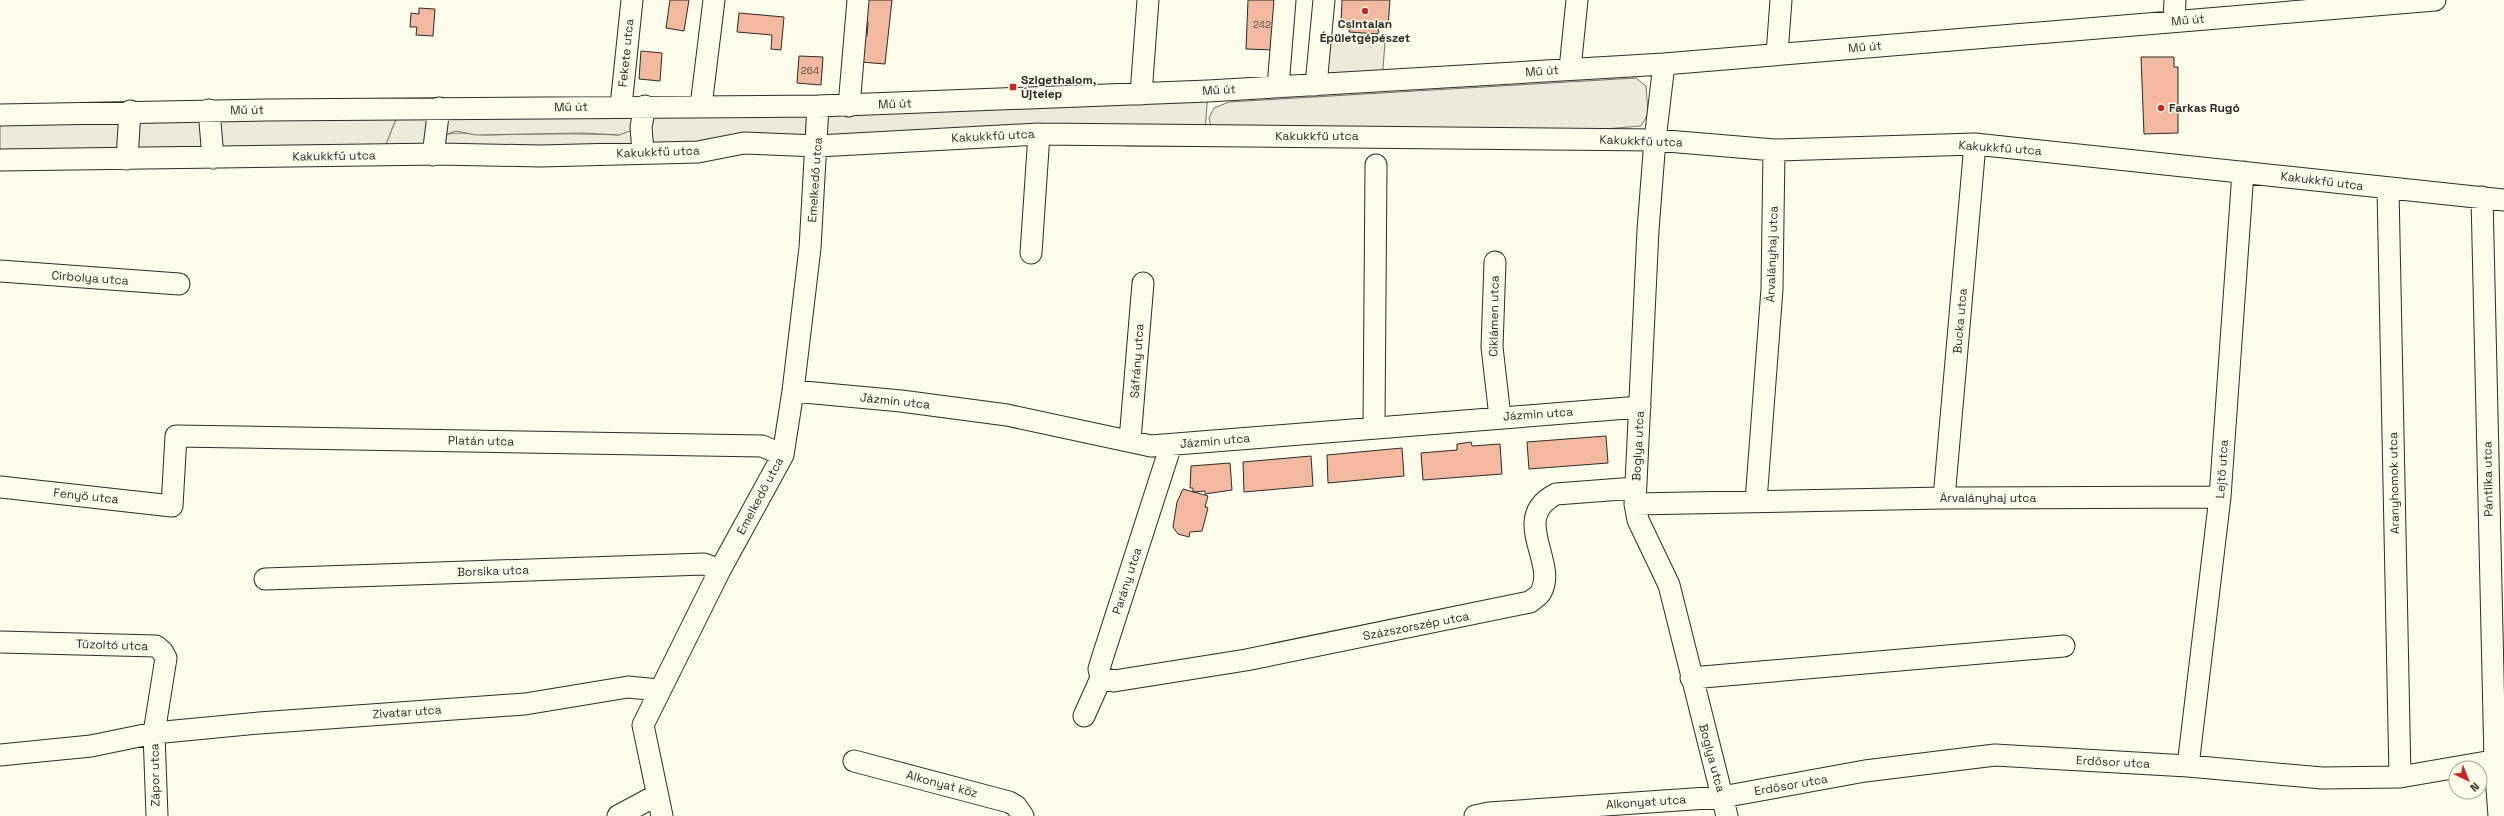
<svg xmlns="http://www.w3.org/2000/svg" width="2504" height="816" font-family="'Space Grotesk',sans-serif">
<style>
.green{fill:#ecebdb;stroke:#74746e}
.parking{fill:#eceadb;stroke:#74746e}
.building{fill:#f2b8a0;stroke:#2b2b2b}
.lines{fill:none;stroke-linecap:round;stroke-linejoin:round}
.minor-casing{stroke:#2b2b2b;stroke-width:23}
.minor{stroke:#fdfbea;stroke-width:21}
.poi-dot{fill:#c62828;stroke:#fdfbea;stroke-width:1.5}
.labels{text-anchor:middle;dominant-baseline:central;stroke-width:3;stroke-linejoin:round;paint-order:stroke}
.number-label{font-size:10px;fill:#5d4e48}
.street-label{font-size:12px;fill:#2b2b2b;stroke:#fdfbea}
.poi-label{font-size:12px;font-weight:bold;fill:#2b2b2b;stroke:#fdfbea;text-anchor:start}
</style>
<rect width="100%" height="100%" fill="#fdfbea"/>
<path class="green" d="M1636,78L1646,86L1648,114L1641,126L1567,132L1211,127L1209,118L1214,108L1229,102Z
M652,106H818V146L440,154L441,136C460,130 470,135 489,135C533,134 576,133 619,135Z
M400,109L385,147L0,160V115Z"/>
<path class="parking" d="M1329,38L1385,42L1382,82L1327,85Z
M1208,91L1204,146H1128L1039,134L818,146V106Z
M652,106L641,127L619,135L582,133L476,135L456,131L441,136L437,147H385L400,109Z"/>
<path class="building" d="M670,0H689L684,31L666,28Z
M868,0H892L885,64L861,62L864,36H867L868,22H865Z
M1248,0H1277L1275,50L1246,49Z
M1342,0H1390L1388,27L1379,26L1378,34L1349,32L1350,23H1341Z
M419,8L435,9L433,36L416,35L417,27H410L411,13L419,14Z
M739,13L784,17L781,50L771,49L772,35L737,32Z
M641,51L662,53L660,81L639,79Z
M799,56L823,57L821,85L797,83Z
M2141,57H2174V67H2178V133L2144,134Z
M1606,436L1608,463L1529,469L1527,442Z
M1471,442L1472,446L1500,444L1502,474L1423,480L1421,453L1457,450V444Z
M1402,448L1404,476L1328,483L1327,455Z
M1311,456L1313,486L1244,492L1243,462Z
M1230,463L1232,490L1205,494V491L1193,492V488H1190L1191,466Z
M1183,489L1208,496L1205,507L1208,508L1202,531L1190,532L1189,537L1178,534L1173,527L1177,502Z"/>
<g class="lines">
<defs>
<path id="minor" d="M2174,21L2175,0
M1777,54L1781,0
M1664,64L1655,140L1648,230L1635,504L1638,520L1669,585L1727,816
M1570,69L1577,0
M1316,85L1324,0
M1278,87L1285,0
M1141,94L1148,0
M621,106L632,0
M701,106L714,0
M849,106L858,0
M209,110L213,158
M0,115L266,110L818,106L1208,91L1664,64L2435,0
M643,152L641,127L645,106
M433,155L439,108
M127,159L130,111
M0,160L440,154L540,156L698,152L744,143L818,146L1039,134L1655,140L1774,150L1975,144L2504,200
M2388,189L2400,777
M2482,197L2495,761L2499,816
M1031,253L1039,134
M1495,262L1492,347L1500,417
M0,271L179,284
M793,391L901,401L1007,415L1151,446L1640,407
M1374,426L1376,165
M1130,440L1143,283
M0,487L172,506L176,436L762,446L783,455
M1944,498L1975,144
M1756,501L1772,289L1774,150
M1635,504L1944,498L2220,497
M265,579L704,564L720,570
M0,642L156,646L162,651L166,658L154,733L157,816
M1101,678L1114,681L1246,660L1530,602C1533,599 1539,596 1541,592C1558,562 1509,518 1556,494L1635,488
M1691,678L2064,646
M1084,716L1101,678L1099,669L1102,659L1171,445
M0,755L91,746L154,733L259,723L525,704L628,687L659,690
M854,761L1009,802L1016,806L1023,816
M2188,766L2220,497L2243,172
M618,816L657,795
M662,816L643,725L720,570L783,455L793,391L810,248L818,106
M1475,816L1489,813L1722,797L1865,771L1995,755L2188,766L2322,778L2400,777L2504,759"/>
</defs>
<use href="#minor" class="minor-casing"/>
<use href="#minor" class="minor"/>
</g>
<g class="poi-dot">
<circle cx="1365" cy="11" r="4"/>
<rect x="1009" y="83" width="8" height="8" rx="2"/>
<circle cx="2161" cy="108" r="4"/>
</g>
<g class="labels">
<g class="number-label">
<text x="1262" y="24">242</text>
<text x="810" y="70">264</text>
</g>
<g class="street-label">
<text transform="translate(2188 20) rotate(-5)">Mű út</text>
<text transform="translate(1865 47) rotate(-5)">Mű út</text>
<text transform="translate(626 53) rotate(-84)">Fekete utca</text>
<text transform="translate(1542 71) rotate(-4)">Mű út</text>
<text transform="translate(1219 90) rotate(-3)">Mű út</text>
<text transform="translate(895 104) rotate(-2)">Mű út</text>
<text transform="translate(571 107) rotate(-1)">Mű út</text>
<text transform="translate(247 110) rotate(-1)">Mű út</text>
<text transform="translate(993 136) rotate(-3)">Kakukkfű utca</text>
<text x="1317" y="136">Kakukkfű utca</text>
<text transform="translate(1641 141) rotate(2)">Kakukkfű utca</text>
<text transform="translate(2000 148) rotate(4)">Kakukkfű utca</text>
<text transform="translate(658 152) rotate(-2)">Kakukkfű utca</text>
<text transform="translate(334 156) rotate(-1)">Kakukkfű utca</text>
<text transform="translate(815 180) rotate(-86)">Emelkedő utca</text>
<text transform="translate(2322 181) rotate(7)">Kakukkfű utca</text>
<text transform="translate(1772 254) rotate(-88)">Árvalányhaj utca</text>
<text transform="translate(90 278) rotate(4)">Cirbolya utca</text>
<text transform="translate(1494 316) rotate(-89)">Ciklámen utca</text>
<text transform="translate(1960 321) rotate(-85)">Bucka utca</text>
<text transform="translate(1137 361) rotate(-86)">Sáfrány utca</text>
<text transform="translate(895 401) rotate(6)">Jázmin utca</text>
<text transform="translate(1538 414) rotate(-4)">Jázmin utca</text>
<text transform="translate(481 441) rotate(1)">Platán utca</text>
<text transform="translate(1215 441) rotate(-5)">Jázmin utca</text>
<text transform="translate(1638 446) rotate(-87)">Boglya utca</text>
<text transform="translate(2222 469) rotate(-86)">Lejtő utca</text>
<text transform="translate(2488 479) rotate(-91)">Pántlika utca</text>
<text transform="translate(2394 483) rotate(-91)">Aranyhomok utca</text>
<text transform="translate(86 496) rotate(6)">Fenyő utca</text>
<text transform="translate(760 496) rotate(-62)">Emelkedő utca</text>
<text x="1988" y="498">Árvalányhaj utca</text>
<text transform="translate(493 571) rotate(-2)">Borsika utca</text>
<text transform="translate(1127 581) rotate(-72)">Parány utca</text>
<text transform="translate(1416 626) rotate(-11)">Százszorszép utca</text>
<text transform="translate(112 645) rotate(2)">Tűzoltó utca</text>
<text transform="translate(407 712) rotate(-4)">Zivatar utca</text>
<text transform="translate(1712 758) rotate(75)">Boglya utca</text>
<text transform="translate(2113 762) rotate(3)">Erdősor utca</text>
<text transform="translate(155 775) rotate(-91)">Zápor utca</text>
<text transform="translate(942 784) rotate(15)">Alkonyat köz</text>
<text transform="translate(1791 785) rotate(-10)">Erdősor utca</text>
<text transform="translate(1646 802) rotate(-4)">Alkonyat utca</text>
</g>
<g class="poi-label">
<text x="1365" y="24" text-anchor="middle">Csintalan<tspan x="1365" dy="14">Épületgépészet</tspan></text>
<text x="1021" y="80">Szigethalom,<tspan x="1021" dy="14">Újtelep</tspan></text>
<text x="2169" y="108">Farkas Rugó</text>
</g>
</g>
<g transform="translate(2468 780) rotate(137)"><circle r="19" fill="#fdfbea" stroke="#a9a89e"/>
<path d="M0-3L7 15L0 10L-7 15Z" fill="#c62828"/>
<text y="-6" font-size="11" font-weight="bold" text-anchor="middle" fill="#2b2b2b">N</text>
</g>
</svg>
